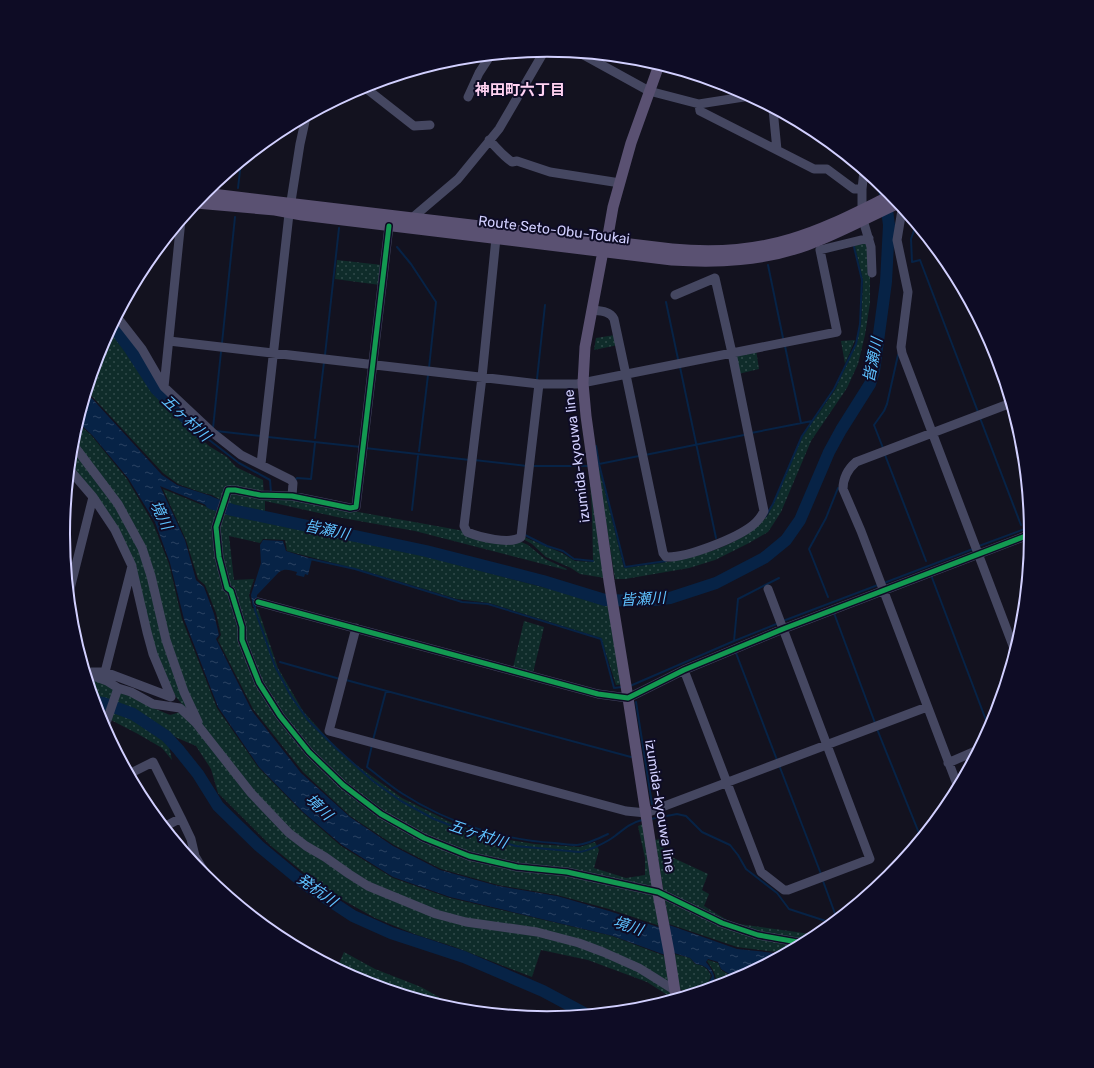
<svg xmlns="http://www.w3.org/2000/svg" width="1094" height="1068" font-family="Rubik,'Noto Sans JP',sans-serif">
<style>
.grass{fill:url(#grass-dots)}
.water{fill:url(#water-ripples)}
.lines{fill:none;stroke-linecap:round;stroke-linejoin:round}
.stream{stroke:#072346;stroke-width:2}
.river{stroke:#072346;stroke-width:12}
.minor{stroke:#454761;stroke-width:9}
.major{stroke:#5a5172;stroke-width:11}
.cycleway-casing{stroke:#0e0c25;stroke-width:8}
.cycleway{stroke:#139951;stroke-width:5}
.labels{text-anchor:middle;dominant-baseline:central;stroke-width:4;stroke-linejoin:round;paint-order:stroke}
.street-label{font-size:14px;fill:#d2d0ff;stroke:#0e0c25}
.neighbourhood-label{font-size:15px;font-weight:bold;fill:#ffd2f2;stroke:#0e0c25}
.water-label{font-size:15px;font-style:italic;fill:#5ec2ff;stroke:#0e0c25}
.rim{fill:none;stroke:#d2d0ff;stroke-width:2}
</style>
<defs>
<pattern id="grass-dots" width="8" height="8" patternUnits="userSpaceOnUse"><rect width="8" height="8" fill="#0f2c2a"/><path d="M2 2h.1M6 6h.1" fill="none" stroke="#314a4a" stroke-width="1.8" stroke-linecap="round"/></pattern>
<pattern id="water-ripples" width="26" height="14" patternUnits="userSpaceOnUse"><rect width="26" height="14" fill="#072346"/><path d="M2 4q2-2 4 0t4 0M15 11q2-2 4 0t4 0" fill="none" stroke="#2a4262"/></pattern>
</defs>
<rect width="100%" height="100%" fill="#13121f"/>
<path class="grass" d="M865,243L867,244L870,273V303L865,335L858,364L847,388L811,441L781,512L772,526L768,532L749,543L715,560L689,568L625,579H615L597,467H599L624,568C671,562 737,554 768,515L802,437L835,390L856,344L861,324L863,280L854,244Z
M337,260L382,265L380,285L335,279Z
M111,328L128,351L153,391L209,446L227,457L236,467L263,480L264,497L291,498L353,511L519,541L528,545L545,559L567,569L566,570L415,531L337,517L265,501V513L226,503L212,495L200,492L178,484L163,473L87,391L100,349Z
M615,335L618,345L594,350L596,338Z
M855,340L845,364L841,341Z
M756,350L759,369L738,374L736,355Z
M77,423L91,435L127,479L153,523L169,564L182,619L217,708L258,767L302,812L341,846L393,878L450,898L612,936L665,956L672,998L647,982L588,960L541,950L532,977L452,946L417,935L375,918L325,890L271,846L218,793L211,769L196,746L175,737L139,713L117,702L121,691L151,707L170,715L187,710L176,697L155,651L134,567L70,465L72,439Z
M589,468L605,578L580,574L571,568L546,557L532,544L523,539L524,537L562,553L575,561L593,562L592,512Z
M163,489L217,511L402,550L611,605L624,684L616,685L601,638L489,603L457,599L368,572L287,551L285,540L263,539L260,543L229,536L234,580L254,579L249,595L252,608L258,609L278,668L303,711L329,740L355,764L402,798L450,822L491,837L535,844L580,847L595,842L599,850L594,868L626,878L645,875V858L638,826L645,823L660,926L609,909L557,895L498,885L441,869L394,845L350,816L303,772L253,709L218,640L221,635L216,613L205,585L198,579L186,540Z
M524,621L544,627L533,673L513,668Z
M87,676L104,682L114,690L104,720L100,719Z
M114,710L143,725L168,742L172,760L162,748L138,734L111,720Z
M661,839L665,854L708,874L702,890L709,894L704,906L732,923L818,935L785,953L737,947L669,924L655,840Z
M344,952L375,969L421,987L451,1004L449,1008L362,981L337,968Z
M674,954L690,958L695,964C703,965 708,968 711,976L706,988L707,989L694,993L679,989Z
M708,960L718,963L721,970L736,979L714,987C719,977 713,970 707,961Z"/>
<path class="water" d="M87,393L162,475L177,485L211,496L220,501L218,510L160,486L185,540L196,580L204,587L214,614L219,635L216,639L252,711L301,773L350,817L393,846L440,870L498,886L557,896L609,911L661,928L665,955L613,936L450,897L393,877L342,845L303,812L259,767L218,707L184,619L170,563L155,522L128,478L92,435L78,422Z
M263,540L283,541L286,551L312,559L308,575L305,574L304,577L296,575L297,572C290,570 285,568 279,572L257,595L256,608L253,607L251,595L261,563L260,545Z
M669,925L737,949L784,954L737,979L721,969L718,962L708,959L706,962C712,970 717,976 713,987L709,988L707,987L712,976C709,968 704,965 696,964L690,958L674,953Z"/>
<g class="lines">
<path class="stream" d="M238,188L241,162
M916,225L911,239L912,262L920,260L978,412
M397,247L411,264L436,302L429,368
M768,265L783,338
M666,302L678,359
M222,343L235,217
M785,346L801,423
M325,355L339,228
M680,367L716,538
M537,379L545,305
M980,418L1021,525
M213,428L221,352
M216,431L261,436
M208,433L204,436L239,463L270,480L271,492
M751,433L812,421
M268,437L361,447
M315,438L324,362
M596,446L599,464L625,567L666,561
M365,448L470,460
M883,448L874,425L884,411L887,404L898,355
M419,451L428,375
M645,455L744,435
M885,455L926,561
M474,460L527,466
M599,464L639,456
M533,466H588
M295,480L297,478L311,479L315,443
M412,510L418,456
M765,517L773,504L802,436L834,389L856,344L860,324L862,280L854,247
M525,535L547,546L563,551L574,559L593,561
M1026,539L1030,548
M979,546L1030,527
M310,559L355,569L462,602L488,604L601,639L614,688L622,687
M931,575L989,728
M884,583L973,549
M828,597L809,549L826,518L838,488
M255,606V610L275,666L291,696L308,720L336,748L373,781L401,801L434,819L476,835L516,846L579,852C589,851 607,842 615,836C624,829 630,823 642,820
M834,613L875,723
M783,621L878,585
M734,641L738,599L779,578
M736,653L777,760
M280,662L340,679
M346,680L631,757
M630,686L734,641L779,623
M636,702L652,804
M877,729L921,838
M373,740L386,691
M372,745L367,767C379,776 390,786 403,794C448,823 502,840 555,843C562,844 570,845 577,845C588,844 598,839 608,834
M779,765L821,874
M651,819L677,814L686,816L702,832L730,845L738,855L746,869L777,893L789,909L832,923
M823,881L837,919"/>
<path class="river" d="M112,325L130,349L156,389L204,436
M211,503L232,510L426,551L543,581L605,600L646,601L670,598L716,583L764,558L786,540L800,520L829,452L841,430L870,384L874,371L886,282L889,225L884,187
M94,701L103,703L133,714L166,736L178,749L198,774L218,806L259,846L306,885L353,916L391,933L464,957L543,991L586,1014"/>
<path class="minor" d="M580,53L649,91L699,104L750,96
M363,86L414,126L430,125
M468,97L479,73L490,56
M699,104L700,111L814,169H827L854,189H862
M773,109L777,150
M489,140C497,148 503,156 512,162L517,161L550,172L620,183
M901,206L902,210L897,240L908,292L901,347L902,353L1015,651
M862,209V189L864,171
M411,219L458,179L499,129L545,50
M181,220L164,387L213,433L241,455L291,480L293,483L292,496
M863,220L871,247L872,273
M389,226L356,507L350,508L292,496L260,495L235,490H228L216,527L219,557L227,588L231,591L242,627V640L259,683L280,716L309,752L343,785L381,814L424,838L469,856L517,867L567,872L658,892L722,923L758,935L803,943
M496,238L482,377L464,526L467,532C479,537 510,545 521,537L539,384
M592,310C600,311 610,311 614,319L626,375L663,553L666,557C687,558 737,538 753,525C758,521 761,517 764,511L732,353L715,278L675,295
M117,317L142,349L164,387
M169,341L539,384H577L837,332L820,250L869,238
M72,443L118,504L142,548L151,576L166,640L184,692L198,722
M261,464L289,214L300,144L306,117
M69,469L93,497L115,530L132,566L105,672H86
M69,593L93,497
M258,602L598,694L628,698L684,670L783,629L1031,534
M356,628L329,731L626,811L646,813L927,707
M684,670L761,872L784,890H788L870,859L768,589
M105,672L171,697L153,654L147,632L132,567
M91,675L107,681L118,688
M107,732L106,723L118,688L131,692L153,704L180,708L196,723L251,793L289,833L306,846L325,857L349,874L368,886L436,914L466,922L537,932L579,943L603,952L639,968L676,991
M948,763L978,750
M129,774L153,762L181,818
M958,787L861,531L843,489C843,478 848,469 856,462L1011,403
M164,827L181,818L191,839L195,856L209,880"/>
<path class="major" d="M659,65L631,143L613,207L607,241L603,251L585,347L583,383L586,416L609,581L628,698L659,899L669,952L676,998
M204,193L672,249C712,253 752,251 791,239C826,229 859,211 892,195
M196,203L275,210L302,215L672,260C718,263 763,261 807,245C838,234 868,217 899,203"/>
<defs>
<path id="cycleway" d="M389,226L356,507L350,508L292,496L260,495L235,490H228L216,527L219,557L227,588L231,591L242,627V640L259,683L280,716L309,752L343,785L381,814L424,838L469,856L517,867L567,872L658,892L722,923L758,935L803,943
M258,602L598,694L628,698L684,670L783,629L1031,534"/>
</defs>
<use href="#cycleway" class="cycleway-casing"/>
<use href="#cycleway" class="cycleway"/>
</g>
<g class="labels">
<g class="street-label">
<text transform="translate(554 230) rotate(7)">Route Seto-Obu-Toukai</text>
<text transform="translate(577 456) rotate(-97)">izumida-kyouwa line</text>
<text transform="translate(660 806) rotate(81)">izumida-kyouwa line</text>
</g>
<g class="neighbourhood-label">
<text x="520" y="90">神田町六丁目</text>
</g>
<g class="water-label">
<text transform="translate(873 360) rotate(-79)">皆瀬川</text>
<text transform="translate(186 418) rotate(43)">五ヶ村川</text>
<text transform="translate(161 515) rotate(64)">境川</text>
<text transform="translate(327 530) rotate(12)">皆瀬川</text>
<text transform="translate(643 599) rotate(-3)">皆瀬川</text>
<text transform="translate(319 807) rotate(44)">境川</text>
<text transform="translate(478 834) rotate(18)">五ヶ村川</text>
<text transform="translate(317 890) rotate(35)">発杭川</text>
<text transform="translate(628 926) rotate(18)">境川</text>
</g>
</g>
<path d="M0 0H1094V1068H0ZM70 534a477 477 0 1 1 954 0a477 477 0 1 1-954 0Z" fill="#0e0c25" fill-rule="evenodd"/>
<path class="rim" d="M70 534a477 477 0 1 1 954 0a477 477 0 1 1-954 0Z"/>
</svg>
